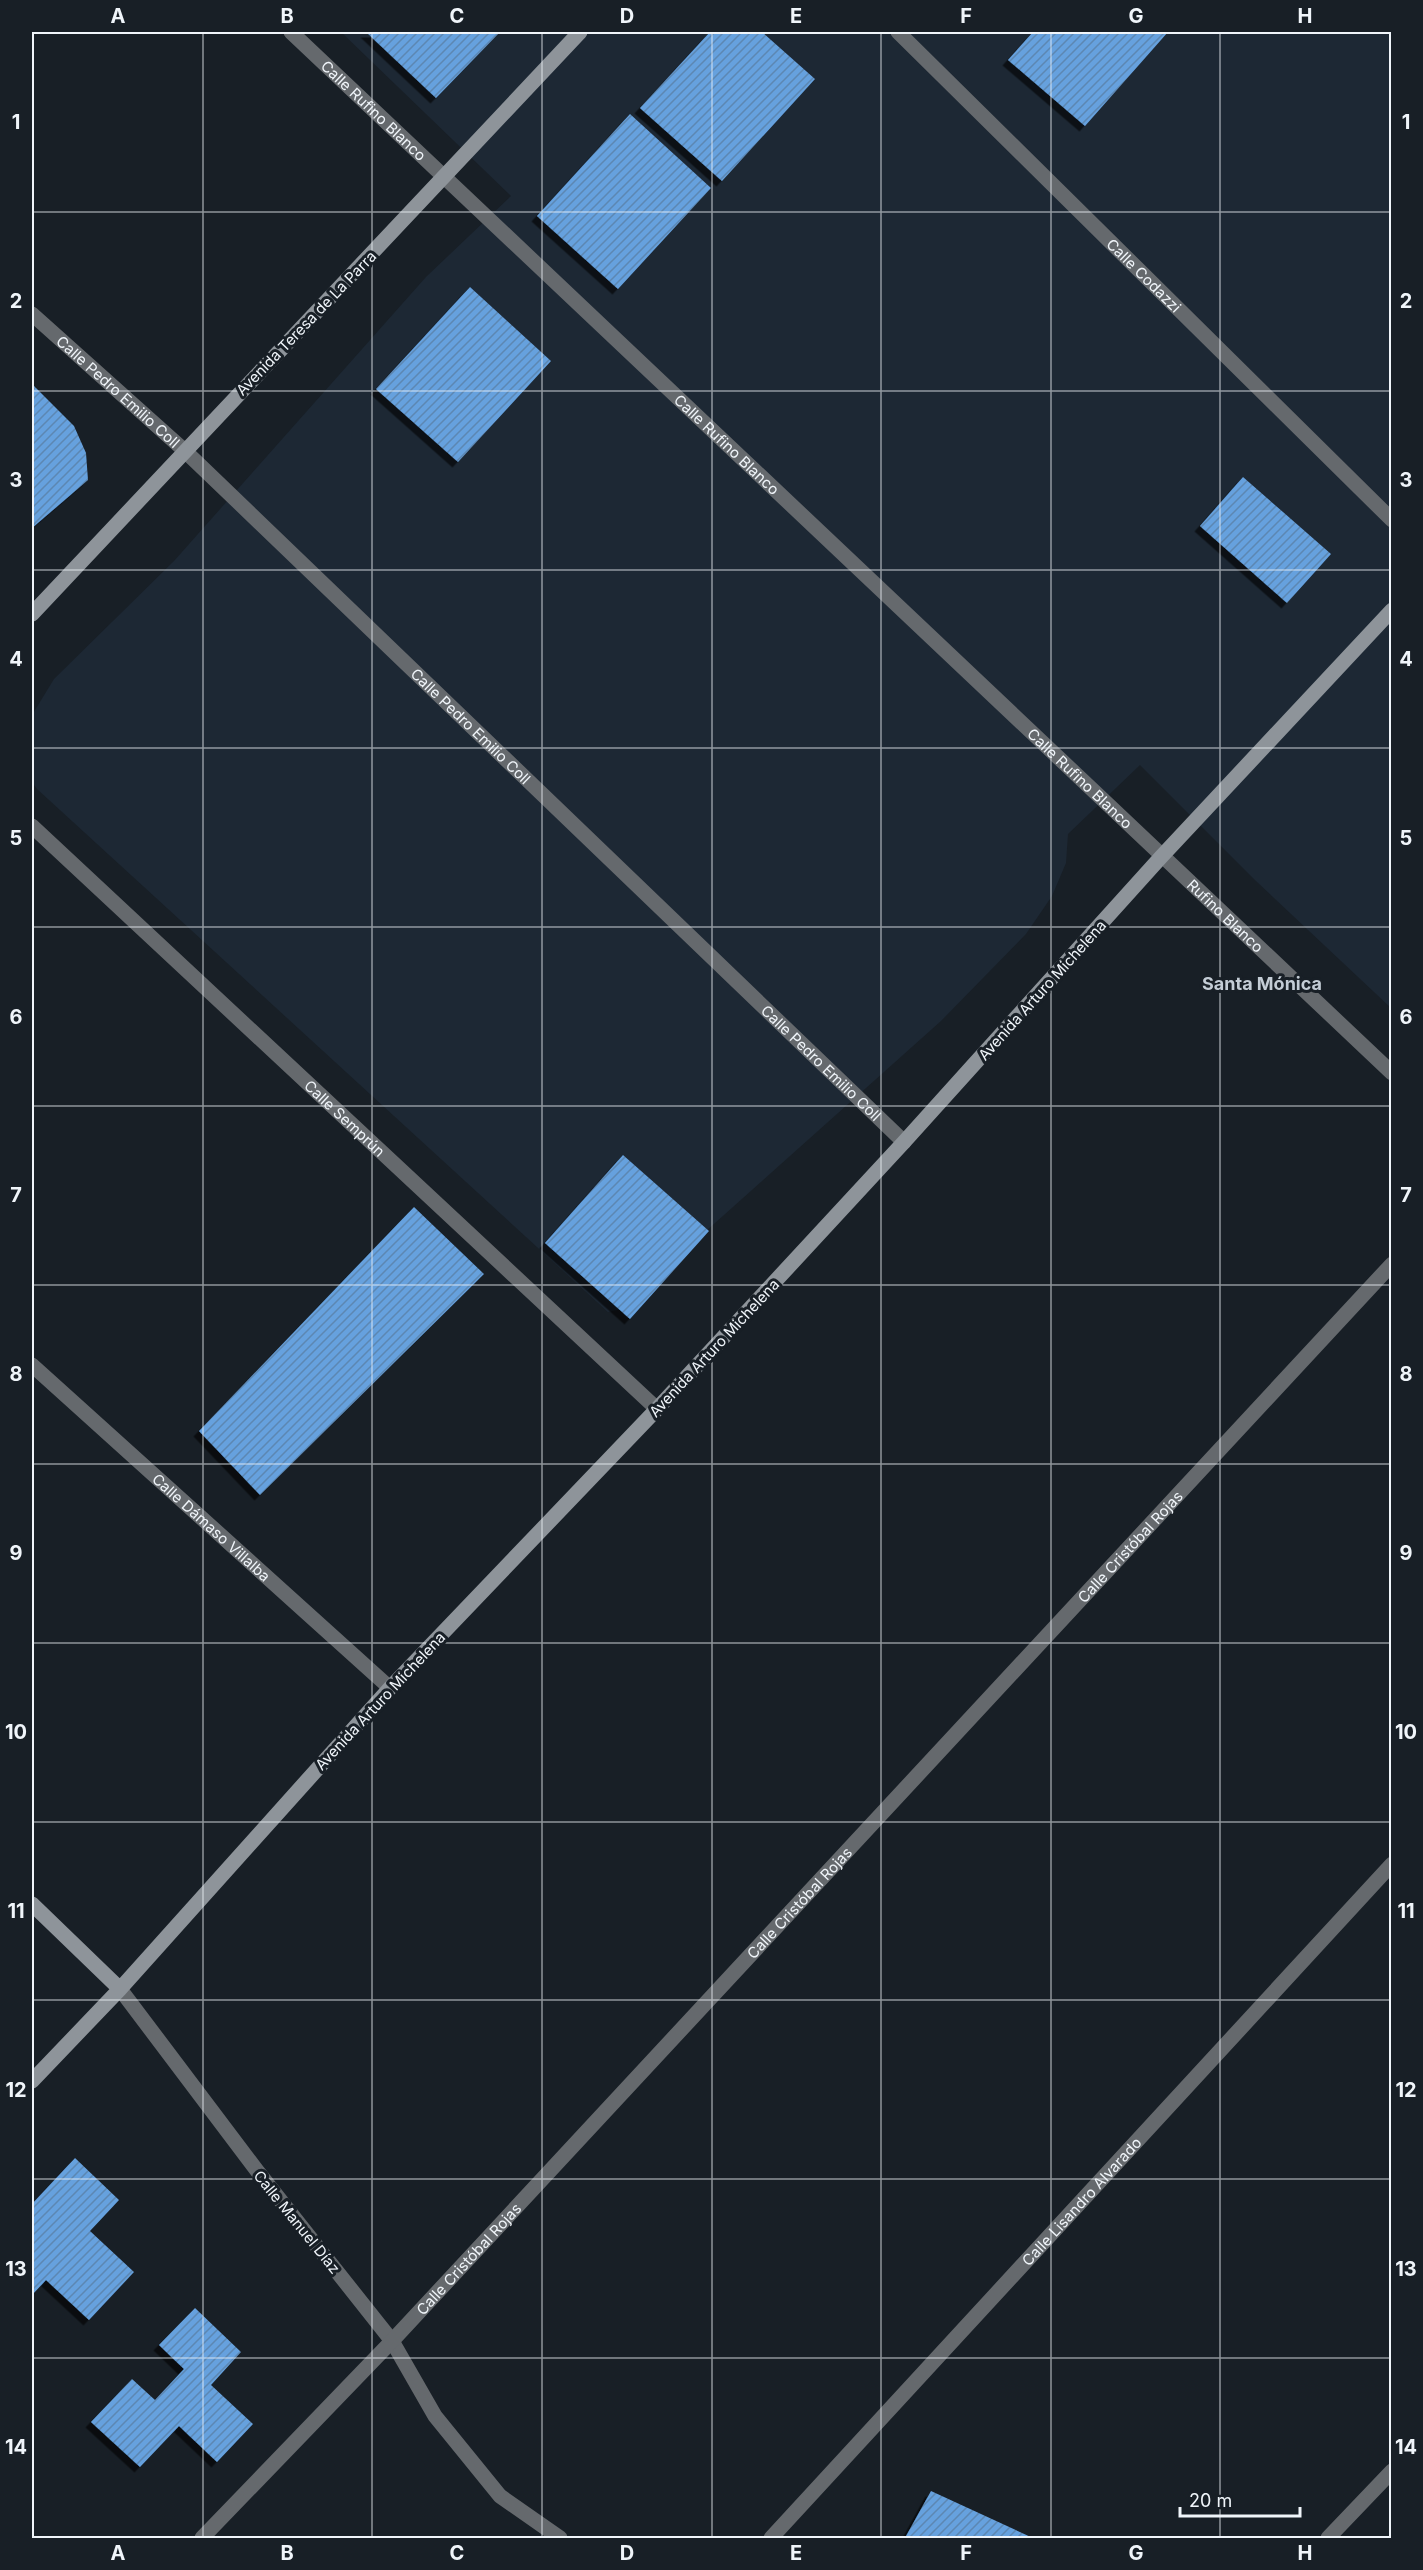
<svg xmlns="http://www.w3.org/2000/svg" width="1423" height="2570" font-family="Inter,sans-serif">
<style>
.built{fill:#1d2834}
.building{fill:url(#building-hatch);filter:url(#shadow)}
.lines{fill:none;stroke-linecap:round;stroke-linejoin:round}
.street{stroke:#65696d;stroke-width:15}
.secondary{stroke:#8e949a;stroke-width:15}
.grid{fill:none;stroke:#f0f5fa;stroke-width:1.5;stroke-opacity:0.55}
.labels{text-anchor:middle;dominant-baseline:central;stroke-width:6;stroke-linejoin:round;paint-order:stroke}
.street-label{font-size:15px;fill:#f0f5fa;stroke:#181f26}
.quarter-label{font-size:18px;font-weight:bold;fill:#c4cdd6;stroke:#181f26}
.neatline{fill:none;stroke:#f0f5fa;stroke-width:2}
.grid-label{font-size:20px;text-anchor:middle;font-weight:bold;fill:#f0f5fa}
</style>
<defs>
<pattern id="building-hatch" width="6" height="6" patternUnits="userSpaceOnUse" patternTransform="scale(1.5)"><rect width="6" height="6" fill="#66a1de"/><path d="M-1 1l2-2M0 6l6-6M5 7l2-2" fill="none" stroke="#5d87b2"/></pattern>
<filter id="shadow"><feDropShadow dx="-5.5" dy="5.5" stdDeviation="0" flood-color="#0009"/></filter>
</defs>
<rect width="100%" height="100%" fill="#181f26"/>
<path class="built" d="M341,32H1391V1008L1256,881L1140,765L1068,834L1066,863L1052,896L1026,934L941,1021L696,1240L627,1308L608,1312L37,789L32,782V715L54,679L174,561L426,277L511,196Z"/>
<path class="building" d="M366,32H500L436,98Z
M710,32H762L815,79L722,181L640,108Z
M1033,32H1168L1085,126L1008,60Z
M630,114L711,188L618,289L537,216Z
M470,287L551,361L458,462L376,389Z
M32,384L74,426L86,453L88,480L32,528Z
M1243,477L1331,554L1287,603L1200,526Z
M623,1155L709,1231L630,1319L545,1243Z
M414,1207L484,1274L260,1495L199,1431Z
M75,2158L119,2200L90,2231L134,2272L89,2320L46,2280L32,2295V2204Z
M195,2308L241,2352L211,2385L253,2424L217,2462L179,2426L140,2467L91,2422L132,2379L155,2400L184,2369L159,2345Z
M931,2491L1033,2538H905Z"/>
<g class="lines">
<g class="street">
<path id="s1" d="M291,32L1392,1073"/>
<path id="s2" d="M898,32L1392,520"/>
<path id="s3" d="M32,314L185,451L904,1142"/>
<path id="s4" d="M32,826L657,1409"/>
<path id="s5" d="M32,1365L390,1688"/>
<path d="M120,1989L258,2172L392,2341L435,2416L500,2496L560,2538"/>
<path id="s6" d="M202,2538L392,2341L1392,1264"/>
<path id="s7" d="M771,2538L1392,1864"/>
<path d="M1328,2538L1392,2471"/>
</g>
<path class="secondary" d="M32,614L580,32
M32,1904L120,1989
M32,2081L120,1989L390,1688L657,1409L904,1142L1161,857L1392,610"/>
</g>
<path class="grid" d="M203,32V2538M372,32V2538M542,32V2538M712,32V2538M881,32V2538M1051,32V2538M1220,32V2538M32,212H1392M32,391H1392M32,570H1392M32,748H1392M32,927H1392M32,1106H1392M32,1285H1392M32,1464H1392M32,1643H1392M32,1822H1392M32,2000H1392M32,2179H1392M32,2358H1392"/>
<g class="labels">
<g class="street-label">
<text stroke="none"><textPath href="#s1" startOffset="114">Calle Rufino Blanco</textPath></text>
<text stroke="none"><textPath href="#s2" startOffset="346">Calle Codazzi</textPath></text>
<text transform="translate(306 323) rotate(-46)">Avenida Teresa de La Parra</text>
<text stroke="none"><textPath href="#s3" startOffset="116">Calle Pedro Emilio Coll</textPath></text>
<text stroke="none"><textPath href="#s1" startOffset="600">Calle Rufino Blanco</textPath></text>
<text stroke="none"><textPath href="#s3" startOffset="602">Calle Pedro Emilio Coll</textPath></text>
<text stroke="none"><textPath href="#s1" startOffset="1086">Calle Rufino Blanco</textPath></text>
<text stroke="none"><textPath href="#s1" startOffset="1286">Rufino Blanco</textPath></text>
<text transform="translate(1042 990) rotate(-48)">Avenida Arturo Michelena</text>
<text stroke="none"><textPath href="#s3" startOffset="1088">Calle Pedro Emilio Coll</textPath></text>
<text stroke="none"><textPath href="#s4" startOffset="428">Calle Semprún</textPath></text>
<text transform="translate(714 1348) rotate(-47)">Avenida Arturo Michelena</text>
<text stroke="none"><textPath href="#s5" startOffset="242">Calle Dámaso Villalba</textPath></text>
<text stroke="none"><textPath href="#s6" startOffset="1358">Calle Cristóbal Rojas</textPath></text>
<text transform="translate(380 1701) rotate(-47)">Avenida Arturo Michelena</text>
<text stroke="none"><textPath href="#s6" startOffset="872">Calle Cristóbal Rojas</textPath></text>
<text stroke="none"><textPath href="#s7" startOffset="458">Calle Lisandro Alvarado</textPath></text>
<text transform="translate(297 2222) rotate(51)">Calle Manuel Díaz</text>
<text stroke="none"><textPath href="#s6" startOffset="386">Calle Cristóbal Rojas</textPath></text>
</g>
<g class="quarter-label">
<text x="1262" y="983">Santa Mónica</text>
</g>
</g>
<rect width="1423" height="2570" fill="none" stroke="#181f26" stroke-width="66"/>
<path d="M1180 2507v9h120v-9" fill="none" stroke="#f0f5fa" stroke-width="3"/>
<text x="1189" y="2507" font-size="18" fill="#f0f5fa" stroke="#181f26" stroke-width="4.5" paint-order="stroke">20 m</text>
<rect x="33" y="33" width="1357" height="2504" class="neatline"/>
<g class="grid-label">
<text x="118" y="23">A</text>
<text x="287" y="23">B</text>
<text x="457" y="23">C</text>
<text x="627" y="23">D</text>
<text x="796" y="23">E</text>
<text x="966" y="23">F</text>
<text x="1136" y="23">G</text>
<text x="1305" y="23">H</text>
<text x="16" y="129">1</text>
<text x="1406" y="129">1</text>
<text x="16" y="308">2</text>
<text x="1406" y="308">2</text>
<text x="16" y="487">3</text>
<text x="1406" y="487">3</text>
<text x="16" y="666">4</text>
<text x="1406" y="666">4</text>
<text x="16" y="845">5</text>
<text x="1406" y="845">5</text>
<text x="16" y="1024">6</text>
<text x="1406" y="1024">6</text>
<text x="16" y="1202">7</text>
<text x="1406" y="1202">7</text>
<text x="16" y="1381">8</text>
<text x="1406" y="1381">8</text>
<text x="16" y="1560">9</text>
<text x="1406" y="1560">9</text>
<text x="16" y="1739">10</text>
<text x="1406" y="1739">10</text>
<text x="16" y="1918">11</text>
<text x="1406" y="1918">11</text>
<text x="16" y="2097">12</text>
<text x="1406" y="2097">12</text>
<text x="16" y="2276">13</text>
<text x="1406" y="2276">13</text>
<text x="16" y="2454">14</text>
<text x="1406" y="2454">14</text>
<text x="118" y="2560">A</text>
<text x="287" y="2560">B</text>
<text x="457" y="2560">C</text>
<text x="627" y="2560">D</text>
<text x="796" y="2560">E</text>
<text x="966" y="2560">F</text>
<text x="1136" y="2560">G</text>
<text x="1305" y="2560">H</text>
</g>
</svg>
